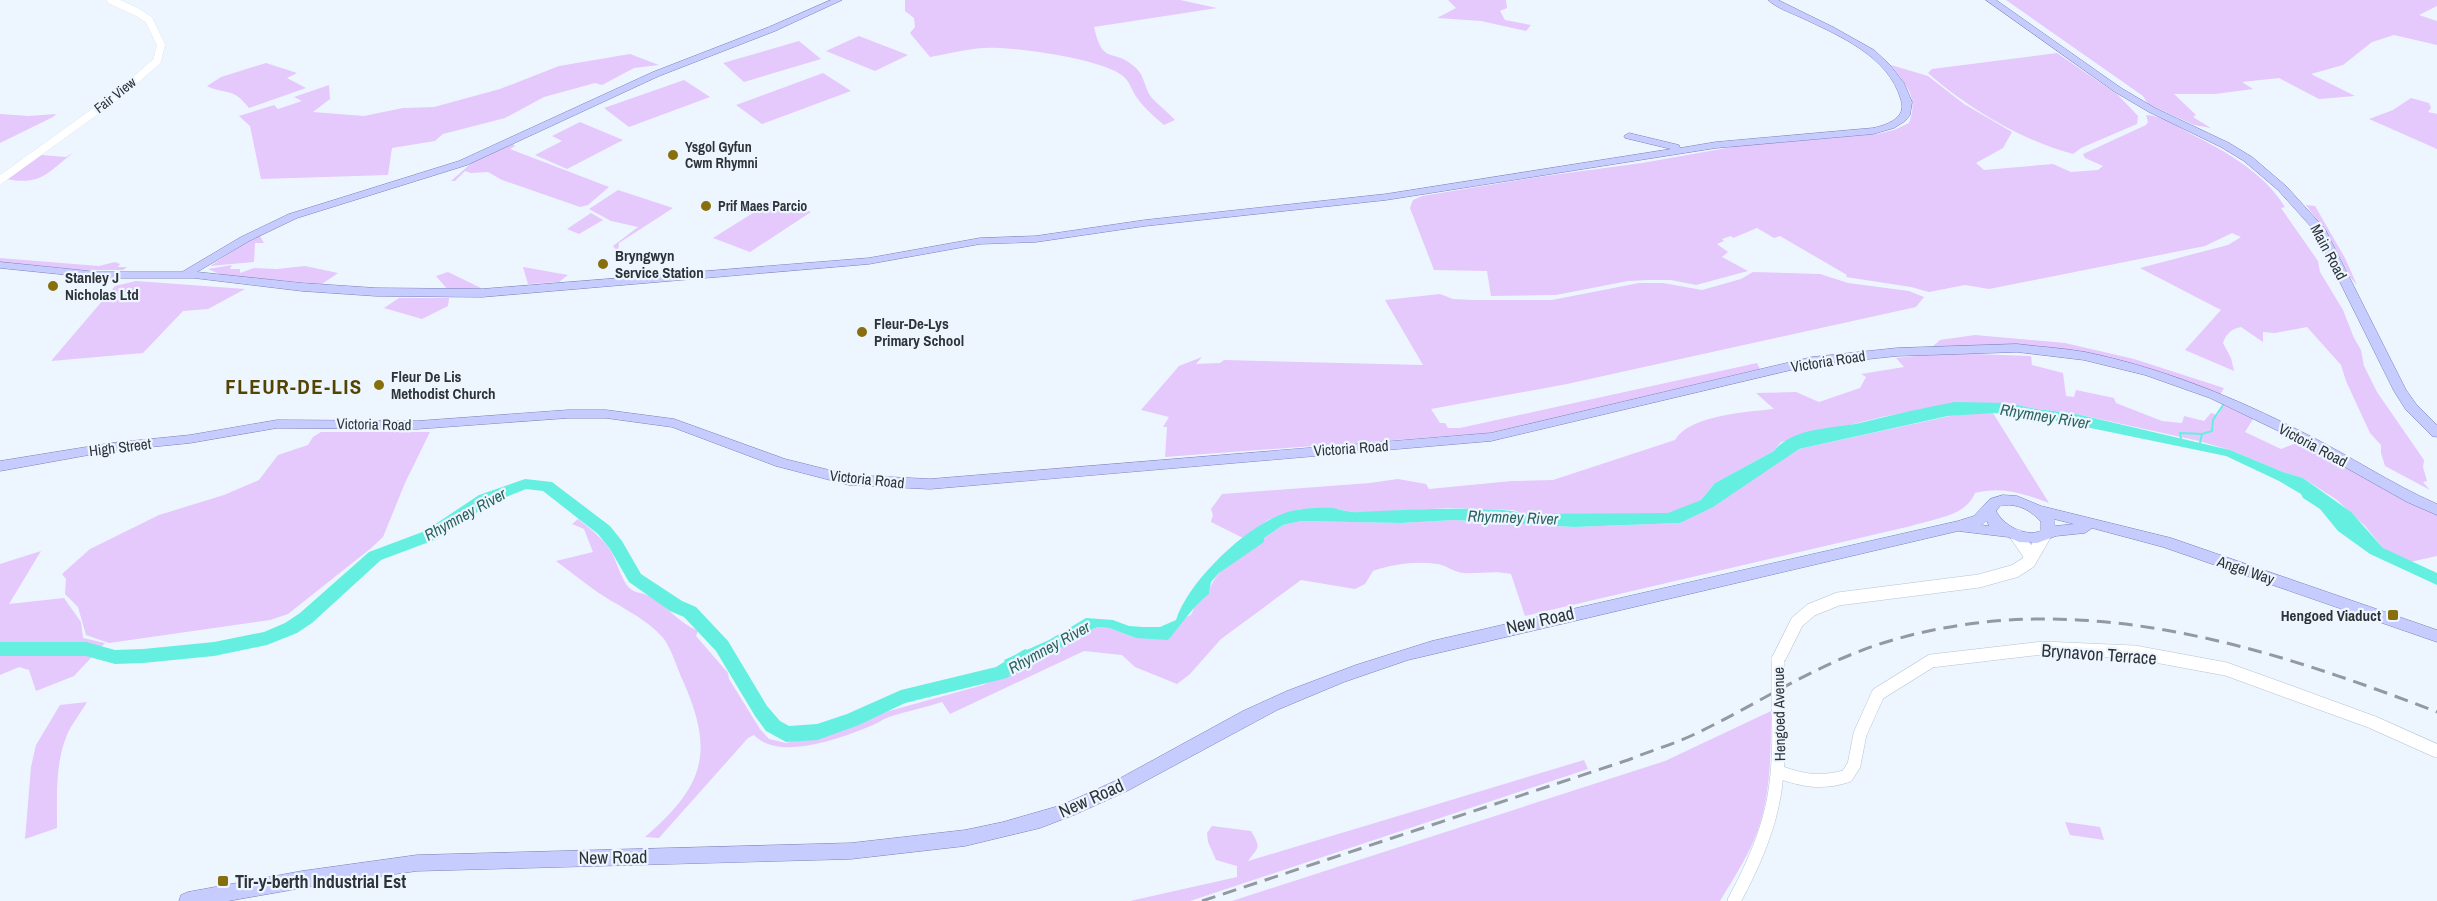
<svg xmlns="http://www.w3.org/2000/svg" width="2437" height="901" font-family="'Archivo Narrow',sans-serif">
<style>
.green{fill:#e5c8fc}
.water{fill:#65efe1}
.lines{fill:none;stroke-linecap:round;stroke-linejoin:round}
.stream{stroke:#65efe1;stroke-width:2}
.river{fill:#65efe1;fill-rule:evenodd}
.minor-far1-casing{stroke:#b6c4d2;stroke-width:8}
.minor-casing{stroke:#b6c4d2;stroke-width:14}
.major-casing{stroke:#7980b8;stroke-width:1}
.minor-far1{stroke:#fff;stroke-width:8}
.minor{stroke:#fff;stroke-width:13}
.major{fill:#c7ccfe;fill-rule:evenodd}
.rail{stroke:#9299a1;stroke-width:3;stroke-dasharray:14 8;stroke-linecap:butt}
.minor-bridge-casing{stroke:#b6c4d2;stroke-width:14;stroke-linecap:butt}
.minor-bridge{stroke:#fff;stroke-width:13}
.poi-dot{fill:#876f0e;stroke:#edf6ff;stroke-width:2}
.labels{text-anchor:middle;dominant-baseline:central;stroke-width:4.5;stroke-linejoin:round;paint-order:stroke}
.far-street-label{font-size:14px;fill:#2e3339;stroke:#edf6ff}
.far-poi-label{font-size:14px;font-weight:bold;fill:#2e3339;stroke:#edf6ff;text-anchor:start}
.street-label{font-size:15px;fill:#2e3339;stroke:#edf6ff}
.poi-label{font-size:15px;font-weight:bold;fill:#2e3339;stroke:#edf6ff;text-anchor:start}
.water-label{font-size:16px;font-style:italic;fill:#2a635d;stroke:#edf6ff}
.near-street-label{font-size:18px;fill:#2e3339;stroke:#edf6ff}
.near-poi-label{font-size:18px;font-weight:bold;fill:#2e3339;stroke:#edf6ff;text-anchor:start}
.district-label{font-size:21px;font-weight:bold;letter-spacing:1.5px;fill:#544401;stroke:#edf6ff}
</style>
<rect width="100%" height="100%" fill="#edf6ff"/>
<path class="green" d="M905,0H1180L1217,8L1094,27C1103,67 1113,47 1135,67C1145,76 1144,87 1151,97C1158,105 1168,112 1175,120L1164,125C1155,117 1145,109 1138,99C1132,92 1131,83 1123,76C1103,59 1012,46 984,48C966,49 948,54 930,57L910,33L915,27L914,18L905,11Z
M1448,0H1506L1507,8L1500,11L1505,20L1531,25L1526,31L1481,21L1437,18L1456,8Z
M2006,0H2437V6L2419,15L2437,21V45L2394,35L2372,42L2343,65L2311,74L2355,96L2319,99L2279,78L2242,82L2253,89L2215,94H2174L2196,115L2193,117L2211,128L2194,125L2148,104L2143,96Z
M859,36L908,55L875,71L826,51Z
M799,41L821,59L744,82L723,63Z
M2057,53L2118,95L2138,116L2137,124L2081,148L2073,154C2023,141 1966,107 1928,73L1932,69Z
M630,54L659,65L634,68L602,85L595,83L544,97L505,118L443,134L435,141L392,148L388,175L261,179L250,126L239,116L274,105L278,109L302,101L294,97L329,85L330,99L313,112L364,116L403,108L434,107L500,89L559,66Z
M266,63L297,73L287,78L306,88L249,108C232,86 228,96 207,86L221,77Z
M1891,65L1928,76L1964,104L2012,132L2003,148L1976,163L1984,170L2053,164L2071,172L2098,170L2103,166L2085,158L2083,154L2146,125L2148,122L2146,115C2163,116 2178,127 2193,135C2227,152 2265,174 2285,207L2281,208L2318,261L2320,272L2343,310L2354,338L2361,350L2364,366L2377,392L2424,460L2423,467L2427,481L2423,482L2430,490L2385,466L2381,453V445L2370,433L2346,381L2341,365L2307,327L2275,333L2263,332V342L2241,327C2231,329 2226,334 2223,343L2231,358L2234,371L2185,350L2221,310L2140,268L2228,245L2241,237L2232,233L2205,246L1989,289L1965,285L1929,292L1911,287L1846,277L1847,275L1780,236L1774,238L1757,228L1733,238L1731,236L1722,239L1724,241L1717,244L1728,252L1722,257L1748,271L1696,285L1671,280H1649L1628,281L1556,295L1491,296L1487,271L1434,270L1410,208L1413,200L1422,196L1538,177L1642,163L1738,146L1877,134L1894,130L1909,123C1919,97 1906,85 1891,65Z
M823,73L851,91L762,124L736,105Z
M684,80L710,97L629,127L604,108Z
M2411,98L2429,103L2431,108L2428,112L2437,114V149L2369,119L2393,110Z
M0,114L29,116L56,114L53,117L0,143Z
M580,122L623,140L567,169L535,155L562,141L552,136Z
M513,144L515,146L510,149L609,187L588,205L580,207L502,180L488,172L471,173L465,171L455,181H451L475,160Z
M74,152C48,172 42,186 6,179L41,155L66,157Z
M618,190L673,208L619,243L618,253L613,246L638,227L611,221L589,209Z
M775,199L811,212L750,252L713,238Z
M2306,205L2315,206L2345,258L2357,285L2350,277L2329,236Z
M591,213L603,220L579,234L567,229Z
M259,234L264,243H255L254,262L210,266Z
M0,258L99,266L115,262L120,264L118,267H127L123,270H82L0,262Z
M232,265L230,269H240V273L254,268L277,269L305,266L338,273L322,284L222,275L208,269Z
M523,267L568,275L559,282L528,284Z
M448,272L481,288V289L448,290L436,276Z
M1753,272L1820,274L1848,283L1909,291L1924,297L1916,307L1567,384L1431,409L1440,423H1445L1448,428H1460L1757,363L1760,369L1489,433L1165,457L1167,427H1163L1169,417L1141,410L1179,366L1202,357L1196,364L1220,363L1224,360L1423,365L1385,300L1440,294L1453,299L1472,300H1552L1639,283H1663L1702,290L1741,279Z
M136,281L245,289L208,309L183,311L143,353L51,361L115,286Z
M399,298H449L448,306L422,319L384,308Z
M1975,335L2065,343L2134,359L2224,388L2220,395L2063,351L1931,348L1940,340Z
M1944,353L2031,356L2032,365L2063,373L2066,396L2074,397L2076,390L2114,398L2116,403L2162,421L2182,423L2184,416L2204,421L2211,413L2218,415L2223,405L2253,419L2245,432L2281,449L2302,441L2437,512V556L2410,562L2393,555L2383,548L2365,526L2337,500L2303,478L2283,472L2230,450L2199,441L2072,413L2036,409L2008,403H1955L1882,417L1781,442L1774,451L1715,483L1701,500L1668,514H1524L1513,510L1448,508L1358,513L1331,508L1301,509L1268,520L1243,538L1211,522L1213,515L1211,509L1222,494L1370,483L1398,479L1426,484L1429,489L1512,481L1553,480L1675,440C1690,415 1747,412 1774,409L1756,393L1796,392L1819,402L1860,388L1866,377L1861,374L1904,367L1896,358Z
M1964,413H1993L2049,503C2024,494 2002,486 1975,493C1965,517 1935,518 1911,526L1525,616L1511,574C1495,570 1480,574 1464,573C1454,572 1447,566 1438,564C1416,561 1393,564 1373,571L1365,584L1355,589L1301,580L1221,639L1190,674L1177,684L1135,667L1122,655L1084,651L950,714L942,702C925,708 906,711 889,717C881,720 875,725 868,727C839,739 779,761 754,735L748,738L659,838L645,837C704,786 715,753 683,681C677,668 672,650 664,639C645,616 612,604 589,586C578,578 567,569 556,561L593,552L584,529L572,524L578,519C590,529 606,540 613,555C616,562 622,578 626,584C634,595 640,591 649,596C667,606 679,623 698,631L696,636L728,673L729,679L760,729L769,739L786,743L861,724L878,714L983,685L1052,651L1075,636L1098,627L1109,628L1136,638L1191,615L1196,604L1209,594C1212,569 1244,555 1263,542L1264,538L1283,525L1301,521L1401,523L1454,520L1574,527L1680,523L1799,449Z
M321,432H430L405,483L383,537L370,549L288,614L270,620L109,643L86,635L78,607L65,594L66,579L62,574L90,549L159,515L224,495L259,480L278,455L308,445L313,437Z
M41,551L9,604L64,598L81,622L83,638L105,643L74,676L36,691L29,670L19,667L0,675V564Z
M87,702C81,713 72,723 67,735C55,763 57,798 57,828L25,839L31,767L36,745L60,705Z
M1771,711C1771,754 1771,800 1754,840C1745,861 1732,881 1720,901H1232L1665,761Z
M1584,760L1588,769L1190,901H1130L1237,877V866L1216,860L1208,842L1207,833L1212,826L1251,831C1262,849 1258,847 1248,861Z
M2065,822L2100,827L2104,840L2070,835Z"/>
<path class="water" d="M1955,402L2008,403L2036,409L2072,413L2230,450L2283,472L2303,478L2351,512L2383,548L2437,573V585L2370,554L2338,531L2320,509L2303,498L2301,494L2279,481L2226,456L2047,419L1993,413L1948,416L1799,449L1713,507L1680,523L1574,527L1454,520L1401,523L1301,521L1283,525L1264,538V542L1219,573L1211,582L1209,594C1193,606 1182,624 1168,640L1136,638L1109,628L1098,627L1075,636L1071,643L1025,663L1011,673L1004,660L1049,640L1086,618L1113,620L1129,626L1143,627H1160L1176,620C1189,580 1248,524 1288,512C1302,508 1319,507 1333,508C1342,510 1352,513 1360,512C1400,510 1439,508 1479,509C1495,510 1510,509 1524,514L1668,513L1701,500L1715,483L1774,451C1793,427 1832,429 1860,423C1891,415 1923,408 1955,402Z"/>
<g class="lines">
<path class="stream" d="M2181,439L2180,433L2202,434
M2200,443L2202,434L2212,431L2213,420L2223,405"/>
<path class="river" d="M525,479L552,482L610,526L622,541L641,574L682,601L696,607L728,641L767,706L780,721L789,726L817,724L847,714L901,690L996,667L1025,649L1031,651L1034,656L1031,661L1007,678L905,703L859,725L817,740L786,742L766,731L755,716L716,651L684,617L670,611L629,582L610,549L598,534L543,491L526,489L491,503L437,539L381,560L312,623L297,633L267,645L214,656L143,663L115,664L86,656H0V642H86L115,650L143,649L214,642L264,632L285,623L300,613L369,552L425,531L479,495Z"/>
<defs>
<path id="minor-far1" d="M0,180L118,95L157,61L161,45L149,20L139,13L111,0"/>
<path id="minor" d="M2017,536L2030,555L2029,562
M1778,660L1797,622L1811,610L1838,599L1979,581L2015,571L2029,562L2044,536
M1779,772C1804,781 1821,784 1847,776L1854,765L1860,734L1878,694L1931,661L2043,648L2134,652L2226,669L2372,722L2437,751
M1734,901C1772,831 1782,787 1778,707"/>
<path id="major" d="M831,0H842L775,31L659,76L467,165L297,218L249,241L197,272L302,283L376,288L482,289L869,258L980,238L1036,236L1145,220L1386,194L1671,149L1625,138L1624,136L1629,133L1679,145L1680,148L1716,142L1873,128C1887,125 1907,118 1901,100C1889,56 1838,35 1800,17C1789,12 1777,8 1768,0H1778L1833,27L1874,50L1890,65L1904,83L1912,102L1910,115L1905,121L1894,128L1873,134L1716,148L1386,200L1145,226L1036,242L980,244L869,264L482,297L376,296L302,291L194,278H98L0,268V262L98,272H182L241,237L289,214L459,161L653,72L769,27Z
M1986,0H1996L2121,88L2155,108L2229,143L2252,157L2286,186L2325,229L2406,390L2416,404L2437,425V437L2432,436L2406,410L2394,391L2314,230L2278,190L2244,161L2221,147L2149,112L2115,92Z
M2017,344C2040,347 2063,348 2085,352C2162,368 2234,397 2304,433C2349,455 2391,484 2437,504V515L2407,502L2295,439L2210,398L2145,375L2084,360L2017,352L1897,356L1812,365L1491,441L930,489L849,485L776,466L672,427L606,418H568L417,429L277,428L190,443L111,451L0,471V461L111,443L190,435L277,420L417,421L568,410H606L674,419L785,459L849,475L930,479L1491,433L1812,357L1897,348Z
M2003,495L2017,496L2041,506L2171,538L2437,630V642L2163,547L2092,528L2085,533L2056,536L2037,543L2019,542L2008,537L1958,531L1408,660L1344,682L1277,710L1127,791L1074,815L1040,828L965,846L851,859L417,871L331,883L228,901H179L181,895L188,892L302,871L417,855L851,843L965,830L1003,822L1062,805L1115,781L1243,711L1287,691L1356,665L1432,641L1958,521L1974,516L1990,499ZM2010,505C2023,506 2032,512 2041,522V531C2025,537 2004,526 1996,511L2000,506ZM2054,519L2074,524L2055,526ZM1987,521L1989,526L1981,525Z"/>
</defs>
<use href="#minor-far1" class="minor-far1-casing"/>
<use href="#minor" class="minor-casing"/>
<use href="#major" class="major-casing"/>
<use href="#minor-far1" class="minor-far1"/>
<use href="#minor" class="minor"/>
<use href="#major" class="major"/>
<path class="rail" d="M1202,901L1628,760C1650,751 1674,744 1695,734C1758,704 1816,664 1883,643C2071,584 2260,644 2437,712"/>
<defs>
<path id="minor-bridge" d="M1778,660V707"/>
</defs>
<use href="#minor-bridge" class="minor-bridge-casing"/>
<use href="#minor-bridge" class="minor-bridge"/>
</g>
<g class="poi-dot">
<circle cx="673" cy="155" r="6"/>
<circle cx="706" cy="206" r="6"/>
<circle cx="603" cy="264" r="6"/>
<circle cx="53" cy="286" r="6"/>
<circle cx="862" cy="332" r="6"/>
<circle cx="379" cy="385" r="6"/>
<rect x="2387" y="609" width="12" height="12" rx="3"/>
<rect x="217" y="875" width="12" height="12" rx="3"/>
</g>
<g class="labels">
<g class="far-street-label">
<text transform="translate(115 95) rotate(-38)">Fair View</text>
</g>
<g class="far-poi-label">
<text x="685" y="147">Ysgol Gyfun<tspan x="685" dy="16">Cwm Rhymni</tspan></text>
<text x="718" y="206">Prif Maes Parcio</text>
</g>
<g class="street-label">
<text transform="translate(2329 252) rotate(62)">Main Road</text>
<text transform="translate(1828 361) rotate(-9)">Victoria Road</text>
<text transform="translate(374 424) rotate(1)">Victoria Road</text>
<text transform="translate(2313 445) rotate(28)">Victoria Road</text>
<text transform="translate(120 447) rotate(-7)">High Street</text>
<text transform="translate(1351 448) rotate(-4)">Victoria Road</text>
<text transform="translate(867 479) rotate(6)">Victoria Road</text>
<text transform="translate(2246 570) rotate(19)">Angel Way</text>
<text transform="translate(1779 714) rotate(-91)">Hengoed Avenue</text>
</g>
<g class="poi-label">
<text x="615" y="255">Bryngwyn<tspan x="615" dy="17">Service Station</tspan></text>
<text x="65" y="277">Stanley J<tspan x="65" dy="17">Nicholas Ltd</tspan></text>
<text x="874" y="323">Fleur-De-Lys<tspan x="874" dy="17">Primary School</tspan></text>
<text x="391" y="376">Fleur De Lis<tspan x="391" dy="17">Methodist Church</tspan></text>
<text x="2381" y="615" text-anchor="end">Hengoed Viaduct</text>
</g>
<g class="water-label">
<text transform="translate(2045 416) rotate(9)">Rhymney River</text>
<text transform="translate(465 514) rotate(-29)">Rhymney River</text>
<text transform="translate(1513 517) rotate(2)">Rhymney River</text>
<text transform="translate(1049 647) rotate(-29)">Rhymney River</text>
</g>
<g class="near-street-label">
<text transform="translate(1540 620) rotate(-13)">New Road</text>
<text transform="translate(2099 654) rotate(4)">Brynavon Terrace</text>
<text transform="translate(1091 798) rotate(-24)">New Road</text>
<text transform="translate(613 857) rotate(-1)">New Road</text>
</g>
<g class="near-poi-label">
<text x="235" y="881">Tir-y-berth Industrial Est</text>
</g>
<g class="district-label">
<text x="294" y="386">FLEUR-DE-LIS</text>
</g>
</g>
</svg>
